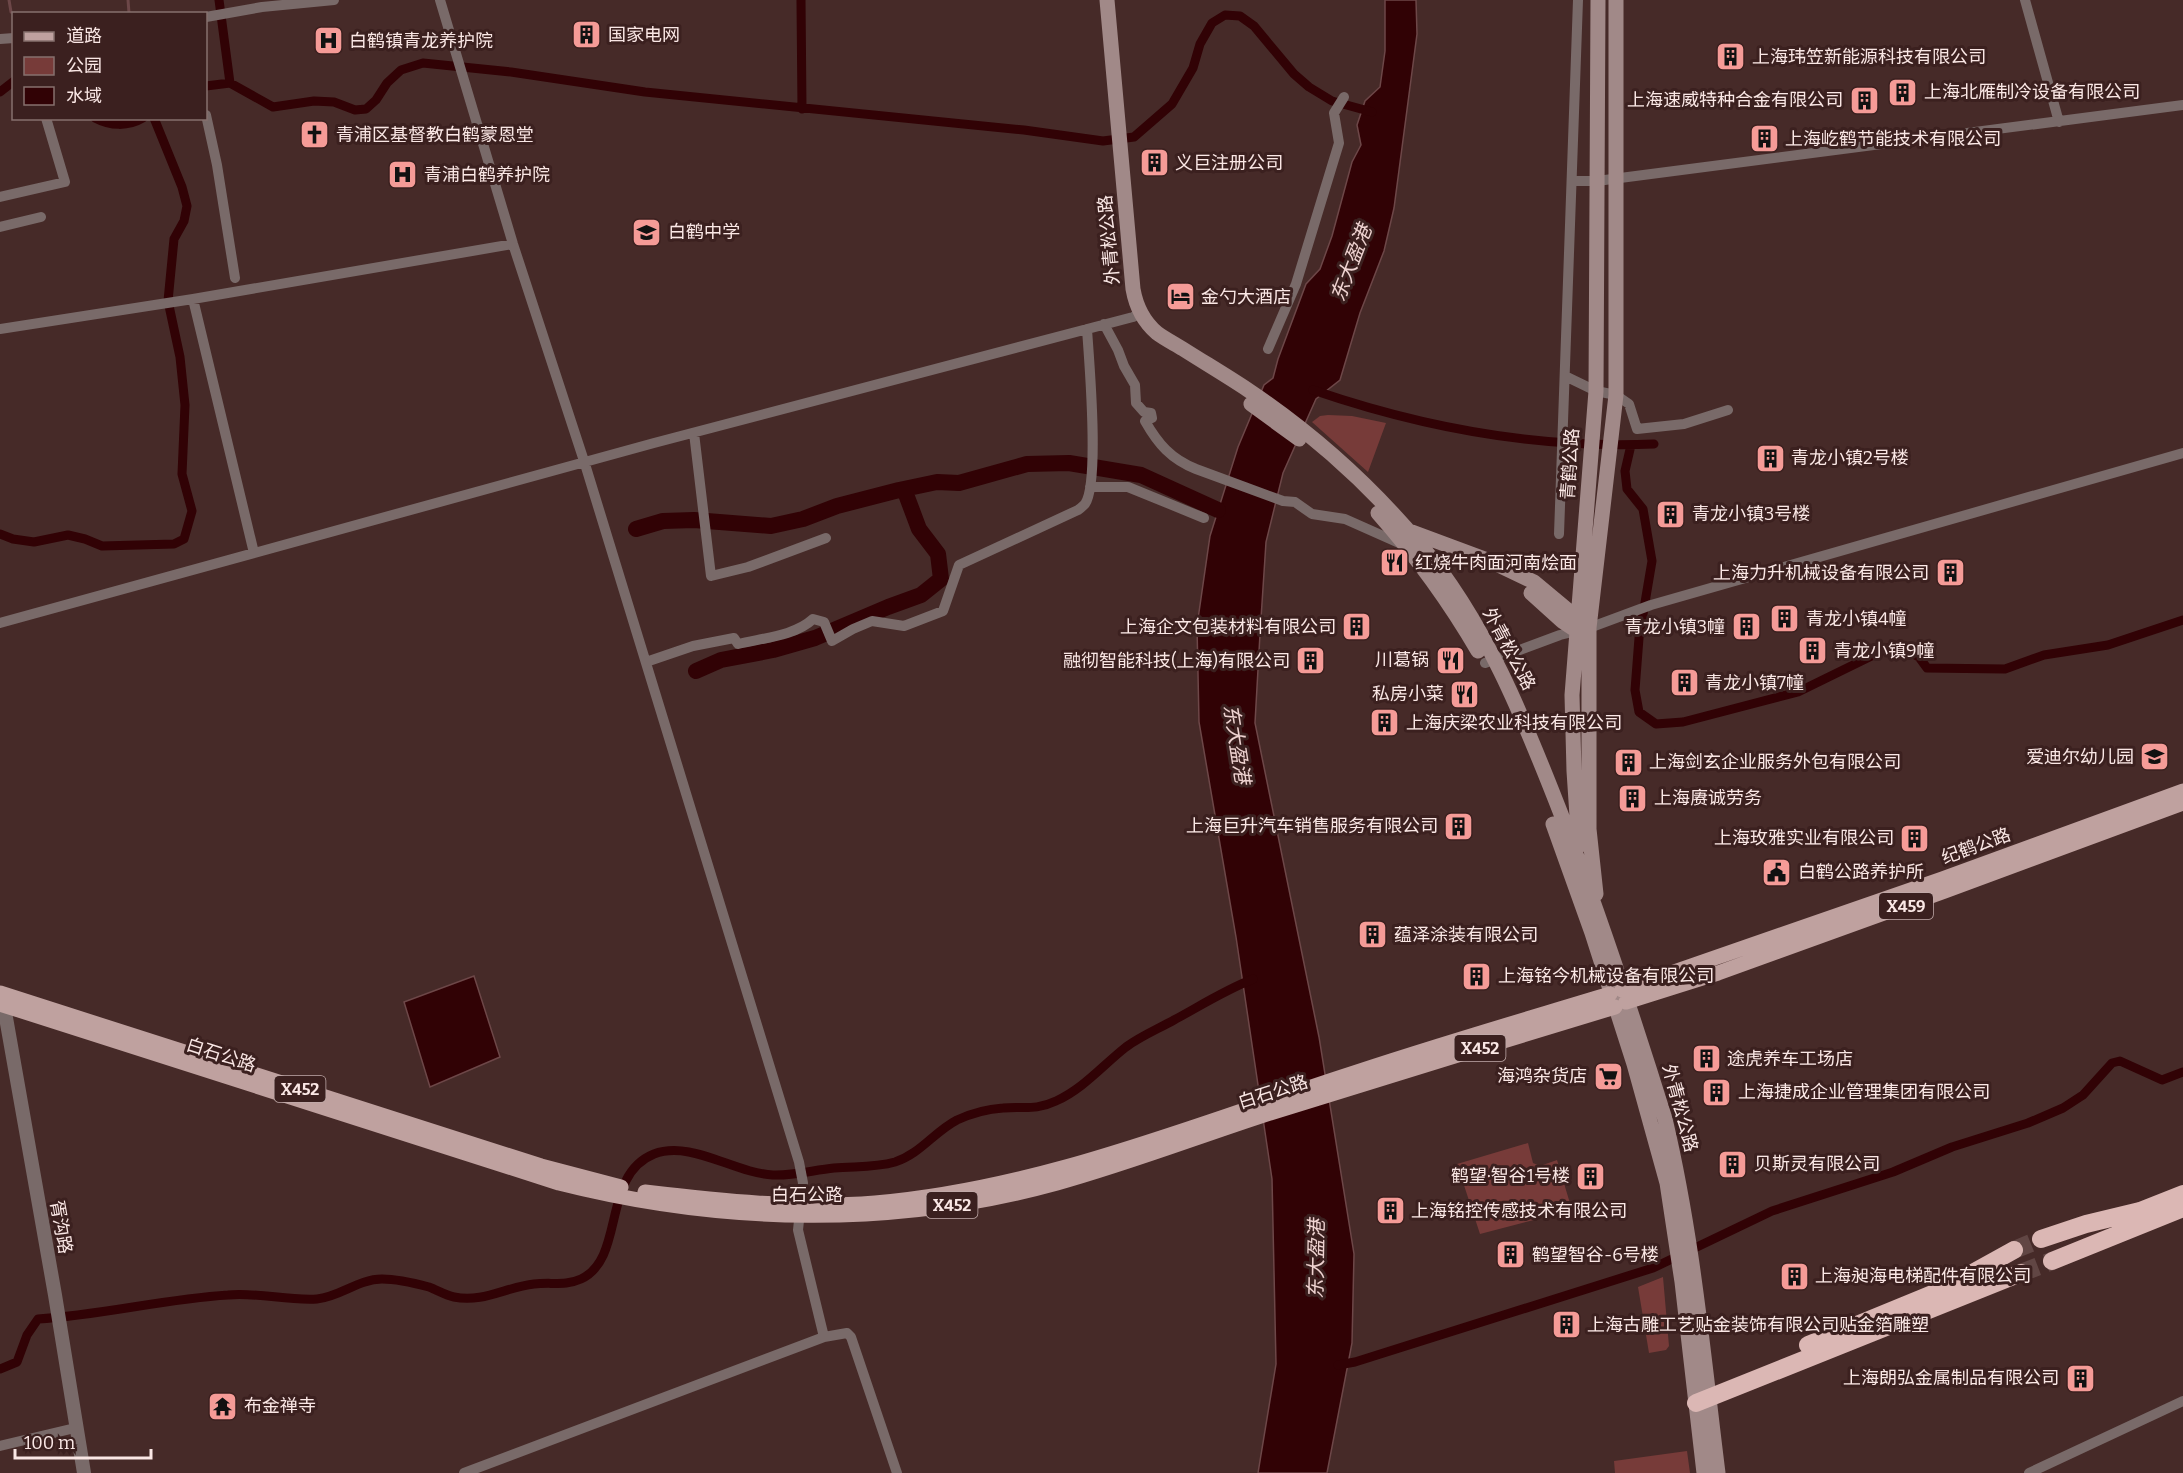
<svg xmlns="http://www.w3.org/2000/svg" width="2183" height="1473" font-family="Bitter,'Noto Sans SC',serif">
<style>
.green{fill:#773b39}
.water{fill:#310205;stroke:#6d4748;stroke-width:1.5}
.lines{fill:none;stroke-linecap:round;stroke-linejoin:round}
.stream{stroke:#6d4748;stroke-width:3}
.canal{stroke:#310205;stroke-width:9}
.river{stroke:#310205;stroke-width:16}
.motorway-tunnel{stroke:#614644;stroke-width:18;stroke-dasharray:18 9;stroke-linecap:butt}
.minor{stroke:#796a69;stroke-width:10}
.tertiary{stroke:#796a69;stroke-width:14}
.secondary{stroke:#a18988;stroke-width:15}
.primary{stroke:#bfa19f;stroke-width:15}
.motorway{stroke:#dbb7b4;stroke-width:18}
.labels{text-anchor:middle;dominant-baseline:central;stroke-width:6;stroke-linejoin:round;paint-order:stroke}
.shield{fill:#3b201f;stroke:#c1abaa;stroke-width:1.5}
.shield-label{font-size:16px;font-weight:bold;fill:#fae7e5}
.poi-label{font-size:18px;fill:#fae7e5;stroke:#3b201f;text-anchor:start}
.street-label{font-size:18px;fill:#fae7e5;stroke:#3b201f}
.water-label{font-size:20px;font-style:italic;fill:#efd3d1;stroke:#3b201f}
</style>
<rect width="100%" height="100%" fill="#462a28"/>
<path class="green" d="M1328,415L1352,416L1386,423L1368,472L1312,422L1320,416Z
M1528,1143L1533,1163L1540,1166L1557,1160L1572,1210L1480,1234L1457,1164Z
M1663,1277L1669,1346L1666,1350L1649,1353L1638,1287Z
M1687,1451L1690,1473H1615L1614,1461Z"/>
<path class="water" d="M1385,0H1416L1417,34L1394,208L1384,251L1360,313L1340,380L1316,399L1283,473L1266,542L1260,634L1255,723L1319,1037L1354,1254L1352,1343L1327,1473H1258L1276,1364L1272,1179L1236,937L1199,722L1197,626L1210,536L1238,447L1264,385L1273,378L1278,359L1306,284L1320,269L1332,236L1352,162L1361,145L1357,125L1365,101L1380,87L1385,51Z
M474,976L500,1057L430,1087L404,1002Z"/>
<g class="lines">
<path class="stream" d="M9,0L11,12
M128,0L129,13"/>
<path class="canal" d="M219,0L230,83
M801,0L802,109
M206,86L230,83L273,107L314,101L334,102L355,110L366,109L376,100L387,83L401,70L423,63L511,72L645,92L1024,130L1103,141L1134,137L1172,104L1193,68L1200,44L1212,23L1225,15L1240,16L1254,26L1294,74L1309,87L1332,101L1372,112
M0,92L14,81
M95,118C110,126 128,127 143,118
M1313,390C1421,427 1539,449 1654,444
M1631,445L1625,471L1627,489L1643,509L1652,561L1639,638L1635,690L1639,712L1656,724L1683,722L1798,692L1894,645L1919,657L1927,668L2005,669L2044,655L2108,645L2183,620
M0,534L13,539L34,542L68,535L85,539L102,546L174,544L184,539L192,511L182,474L185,405L180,357L168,301L174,239L184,221L187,206L182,187L154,118
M1338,1365L1355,1362L1653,1268L1772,1211L1893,1172L1952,1147L2028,1123L2063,1108L2083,1095L2112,1063L2120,1061L2162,1080L2183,1072
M0,1369L17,1362L27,1335L38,1319C102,1315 164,1299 228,1295C257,1292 288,1301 317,1299C340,1297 358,1279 382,1279C397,1279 414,1283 429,1287C437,1290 445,1295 454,1297C483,1303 506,1287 534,1284C550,1282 566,1286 581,1279C626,1258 601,1175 654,1154C691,1140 734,1173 773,1175C792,1176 814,1170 834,1168C855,1166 874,1168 895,1162C920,1154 934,1132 957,1120C970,1114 988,1109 1003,1108C1023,1106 1035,1111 1056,1101C1083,1089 1103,1065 1126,1047C1141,1036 1158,1029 1174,1020C1200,1006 1225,990 1253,979"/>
<path class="river" d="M636,529L663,521L694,520L771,526L803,519L837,506L899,490L937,482L959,483L1027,464L1069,463L1141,475L1218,510
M696,671L721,660L773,650L815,638L888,607L921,595L941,579L938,554L919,529L904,489"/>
<path class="motorway-tunnel" d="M2014,1250L2041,1239
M2021,1273L2052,1261"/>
<path class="minor" d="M440,0L513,244L585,464L799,1162L803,1183L798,1230L824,1337L464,1473
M2025,0L2059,122
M206,17L262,7L334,0
M0,39L14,38
M206,115L217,165L235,278
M1573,181H1597L2183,105
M0,197L65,182L46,118
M0,227L41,217
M193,299L254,553
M1104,324L1118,350L1124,366L1135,385L1136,403L1144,412L1151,413L1152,418L1145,421C1158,444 1171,459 1196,469L1283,501L1295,502L1312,514L1345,519L1399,543
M0,329L193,299L513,244
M1268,349L1296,284L1339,143L1334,113L1344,97
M1565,376L1596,391L1616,395L1629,404L1637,429L1684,424L1728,410
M694,433L711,576L748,567L826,538
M1090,487H1128L1204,518
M1559,534L1578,0
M0,623L654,443L1133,317L1141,313
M646,662L693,646L734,638L738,644C762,638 795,636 813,619L824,622L832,641L853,629L872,621L904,626L943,611L959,565L1078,510C1081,508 1083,506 1085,504C1100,482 1089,360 1087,329
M1485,663L1560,635L1589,628L1651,605L2183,453
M824,1337L847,1333L851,1337L897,1473
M0,1446L75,1428
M2029,1473L2183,1401"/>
<path class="tertiary" d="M2,995L55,1295L84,1473"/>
<path class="secondary" d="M1107,0L1133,289C1136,306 1144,322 1157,333C1165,339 1175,344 1183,349C1205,363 1227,376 1248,390C1312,433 1369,484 1419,543C1485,621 1524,719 1561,814C1599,914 1633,1016 1665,1119C1693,1237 1703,1353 1718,1473
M1251,404L1299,439
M1378,513C1416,556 1449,601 1478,651
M1412,532L1490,561L1534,582L1582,622
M1531,593L1562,621L1577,631
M1553,824L1592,933L1634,1064L1667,1183L1682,1282L1704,1473
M1579,846L1574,771L1572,695L1596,391L1598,0
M1596,894L1589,829V628L1616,395V0"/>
<path class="primary" d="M1622,990L1942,879L2183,791
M0,993L541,1166L621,1187
M1626,1002L1718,973L1945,891L2183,803
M0,1004L559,1183C721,1224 894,1228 1057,1183C1129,1163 1199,1136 1270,1113C1384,1077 1500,1042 1615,1007
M645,1192C721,1201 798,1209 875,1203C1038,1189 1189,1127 1342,1077C1431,1047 1521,1021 1610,994"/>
<path class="motorway" d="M2041,1239L2086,1224L2140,1211L2183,1194
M2052,1261L2183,1208
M1808,1345L1942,1290L2014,1250
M1696,1403L2021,1273"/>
</g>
<defs>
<symbol id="building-square" viewBox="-11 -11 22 22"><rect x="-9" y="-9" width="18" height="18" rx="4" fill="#f59b97" stroke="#3b201f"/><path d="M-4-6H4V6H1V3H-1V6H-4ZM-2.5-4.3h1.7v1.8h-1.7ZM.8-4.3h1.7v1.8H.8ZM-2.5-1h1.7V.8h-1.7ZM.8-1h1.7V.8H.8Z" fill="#111"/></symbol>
<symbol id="hospital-square" viewBox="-11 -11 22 22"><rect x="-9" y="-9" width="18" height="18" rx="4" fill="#f59b97" stroke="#3b201f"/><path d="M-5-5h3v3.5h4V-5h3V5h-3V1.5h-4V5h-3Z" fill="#111"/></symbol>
<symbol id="church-square" viewBox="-11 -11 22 22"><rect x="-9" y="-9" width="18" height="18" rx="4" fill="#f59b97" stroke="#3b201f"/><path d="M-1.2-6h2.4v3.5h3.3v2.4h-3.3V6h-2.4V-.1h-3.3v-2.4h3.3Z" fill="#111"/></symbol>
<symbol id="school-square" viewBox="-11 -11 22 22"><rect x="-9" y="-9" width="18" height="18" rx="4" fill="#f59b97" stroke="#3b201f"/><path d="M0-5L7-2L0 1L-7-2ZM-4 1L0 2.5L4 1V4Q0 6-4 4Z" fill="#111"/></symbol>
<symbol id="hotel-square" viewBox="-11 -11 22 22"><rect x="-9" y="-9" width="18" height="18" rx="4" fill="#f59b97" stroke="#3b201f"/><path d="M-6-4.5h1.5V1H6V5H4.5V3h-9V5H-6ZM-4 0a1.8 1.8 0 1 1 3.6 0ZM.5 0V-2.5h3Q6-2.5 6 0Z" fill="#111"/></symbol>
<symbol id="restaurant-square" viewBox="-11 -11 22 22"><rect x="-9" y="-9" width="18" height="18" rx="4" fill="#f59b97" stroke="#3b201f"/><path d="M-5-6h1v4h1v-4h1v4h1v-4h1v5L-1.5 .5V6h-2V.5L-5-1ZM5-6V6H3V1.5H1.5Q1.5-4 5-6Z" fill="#111"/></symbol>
<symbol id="civic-square" viewBox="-11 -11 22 22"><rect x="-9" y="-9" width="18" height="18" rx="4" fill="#f59b97" stroke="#3b201f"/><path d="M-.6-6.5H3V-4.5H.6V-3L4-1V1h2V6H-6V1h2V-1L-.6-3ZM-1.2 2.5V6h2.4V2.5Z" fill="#111"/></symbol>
<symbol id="supermarket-square" viewBox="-11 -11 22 22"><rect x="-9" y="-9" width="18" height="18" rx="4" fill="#f59b97" stroke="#3b201f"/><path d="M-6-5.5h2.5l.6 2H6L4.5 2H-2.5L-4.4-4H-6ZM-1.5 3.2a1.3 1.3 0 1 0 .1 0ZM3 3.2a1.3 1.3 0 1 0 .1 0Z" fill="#111"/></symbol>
<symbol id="temple-square" viewBox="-11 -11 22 22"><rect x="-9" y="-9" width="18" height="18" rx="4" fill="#f59b97" stroke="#3b201f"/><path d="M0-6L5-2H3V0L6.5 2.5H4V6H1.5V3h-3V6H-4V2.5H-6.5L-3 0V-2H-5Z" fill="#111"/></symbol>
</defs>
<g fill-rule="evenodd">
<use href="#building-square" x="570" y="18" width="33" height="33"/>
<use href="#hospital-square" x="312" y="24" width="33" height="33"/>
<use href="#building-square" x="1714" y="40" width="33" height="33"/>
<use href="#building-square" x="1886" y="76" width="33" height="33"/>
<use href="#building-square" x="1848" y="84" width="33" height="33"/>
<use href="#church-square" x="298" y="118" width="33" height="33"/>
<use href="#building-square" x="1748" y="122" width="33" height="33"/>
<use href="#building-square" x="1138" y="146" width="33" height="33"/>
<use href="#hospital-square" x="386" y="158" width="33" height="33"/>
<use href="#school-square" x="630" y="216" width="33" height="33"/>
<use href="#hotel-square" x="1164" y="280" width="33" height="33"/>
<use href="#building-square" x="1754" y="442" width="33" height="33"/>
<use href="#building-square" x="1654" y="498" width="33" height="33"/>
<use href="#restaurant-square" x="1378" y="546" width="33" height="33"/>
<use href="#building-square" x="1934" y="556" width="33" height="33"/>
<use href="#building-square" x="1768" y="602" width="33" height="33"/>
<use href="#building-square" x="1340" y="610" width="33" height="33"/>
<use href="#building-square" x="1730" y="610" width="33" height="33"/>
<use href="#building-square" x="1796" y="634" width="33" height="33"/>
<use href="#restaurant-square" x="1434" y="644" width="33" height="33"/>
<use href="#building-square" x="1294" y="644" width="33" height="33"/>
<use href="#building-square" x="1668" y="666" width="33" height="33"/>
<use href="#restaurant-square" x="1448" y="678" width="33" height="33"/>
<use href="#building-square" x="1368" y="706" width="33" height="33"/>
<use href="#school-square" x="2138" y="740" width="33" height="33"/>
<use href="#building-square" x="1612" y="746" width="33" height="33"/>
<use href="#building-square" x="1616" y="782" width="33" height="33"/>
<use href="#building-square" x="1442" y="810" width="33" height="33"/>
<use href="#building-square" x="1898" y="822" width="33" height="33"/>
<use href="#civic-square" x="1760" y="856" width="33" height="33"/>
<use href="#building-square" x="1356" y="918" width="33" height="33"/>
<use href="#building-square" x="1460" y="960" width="33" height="33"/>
<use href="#building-square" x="1690" y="1042" width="33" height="33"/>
<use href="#supermarket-square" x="1592" y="1060" width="33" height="33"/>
<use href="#building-square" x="1700" y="1076" width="33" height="33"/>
<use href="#building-square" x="1716" y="1148" width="33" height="33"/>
<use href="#building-square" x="1574" y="1160" width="33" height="33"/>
<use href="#building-square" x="1374" y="1194" width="33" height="33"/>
<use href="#building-square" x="1494" y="1238" width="33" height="33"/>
<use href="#building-square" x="1778" y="1260" width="33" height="33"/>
<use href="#building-square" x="1550" y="1308" width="33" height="33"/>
<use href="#building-square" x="2064" y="1362" width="33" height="33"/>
<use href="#temple-square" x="206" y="1390" width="33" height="33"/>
</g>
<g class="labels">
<g class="shield">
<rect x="1879" y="893" width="54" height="26" rx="4.5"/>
<rect x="1454.5" y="1035" width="51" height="26" rx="4.5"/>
<rect x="274.5" y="1076" width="51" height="26" rx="4.5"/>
<rect x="926.5" y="1192" width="51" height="26" rx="4.5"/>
</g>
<g class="shield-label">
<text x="1906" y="906">X459</text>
<text x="1480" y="1048">X452</text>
<text x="300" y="1089">X452</text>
<text x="952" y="1205">X452</text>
</g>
<g class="poi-label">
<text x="608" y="35">国家电网</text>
<text x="349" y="41">白鹤镇青龙养护院</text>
<text x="1752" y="57">上海玮笠新能源科技有限公司</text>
<text x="1924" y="92">上海北雁制冷设备有限公司</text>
<text x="1843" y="100" text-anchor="end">上海速威特种合金有限公司</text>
<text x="336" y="135">青浦区基督教白鹤蒙恩堂</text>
<text x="1785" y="139">上海屹鹤节能技术有限公司</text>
<text x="1175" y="163">义巨注册公司</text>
<text x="424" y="175">青浦白鹤养护院</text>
<text x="668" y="232">白鹤中学</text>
<text x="1201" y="297">金勺大酒店</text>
<text x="1791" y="458">青龙小镇2号楼</text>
<text x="1692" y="514">青龙小镇3号楼</text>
<text x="1415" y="563">红烧牛肉面河南烩面</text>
<text x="1929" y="573" text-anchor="end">上海力升机械设备有限公司</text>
<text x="1806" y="619">青龙小镇4幢</text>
<text x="1336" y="627" text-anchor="end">上海企文包装材料有限公司</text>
<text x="1725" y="627" text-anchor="end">青龙小镇3幢</text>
<text x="1834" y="651">青龙小镇9幢</text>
<text x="1429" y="660" text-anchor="end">川葛锅</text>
<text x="1290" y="661" text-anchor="end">融彻智能科技(上海)有限公司</text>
<text x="1705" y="683">青龙小镇7幢</text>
<text x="1444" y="694" text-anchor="end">私房小菜</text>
<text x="1406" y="723">上海庆梁农业科技有限公司</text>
<text x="2134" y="757" text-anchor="end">爱迪尔幼儿园</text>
<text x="1649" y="762">上海剑玄企业服务外包有限公司</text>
<text x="1654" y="798">上海赓诚劳务</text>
<text x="1438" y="826" text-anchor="end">上海巨升汽车销售服务有限公司</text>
<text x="1894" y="838" text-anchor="end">上海玫雅实业有限公司</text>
<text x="1798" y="872">白鹤公路养护所</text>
<text x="1394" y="935">蕴泽涂装有限公司</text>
<text x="1498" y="976">上海铭今机械设备有限公司</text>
<text x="1727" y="1059">途虎养车工场店</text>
<text x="1587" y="1076" text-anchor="end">海鸿杂货店</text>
<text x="1738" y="1092">上海捷成企业管理集团有限公司</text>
<text x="1754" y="1164">贝斯灵有限公司</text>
<text x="1570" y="1176" text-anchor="end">鹤望·智谷1号楼</text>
<text x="1411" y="1211">上海铭控传感技术有限公司</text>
<text x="1532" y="1255">鹤望智谷-6号楼</text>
<text x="1815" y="1276">上海昶海电梯配件有限公司</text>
<text x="1587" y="1325">上海古雕工艺贴金装饰有限公司贴金箔雕塑</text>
<text x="2059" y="1378" text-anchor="end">上海朗弘金属制品有限公司</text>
<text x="244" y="1406">布金禅寺</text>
</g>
<g class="street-label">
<text transform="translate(1109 240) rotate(-95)">外青松公路</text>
<text transform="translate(1570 464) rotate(-86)">青鹤公路</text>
<text transform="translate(1509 649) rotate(62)">外青松公路</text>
<text transform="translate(1976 846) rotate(-20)">纪鹤公路</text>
<text transform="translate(221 1055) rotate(18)">白石公路</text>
<text transform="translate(1273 1092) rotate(-18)">白石公路</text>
<text transform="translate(1680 1108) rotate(75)">外青松公路</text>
<text x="807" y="1195">白石公路</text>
<text transform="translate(61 1227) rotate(80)">胥沟路</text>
</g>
<g class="water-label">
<text transform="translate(1351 263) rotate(-69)">东大盈港</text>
<text transform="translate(1237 744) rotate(81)">东大盈港</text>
<text transform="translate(1316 1259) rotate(-89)">东大盈港</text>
</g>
</g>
<rect x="12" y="12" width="195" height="108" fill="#3b201f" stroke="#87706e" stroke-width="1.5"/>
<rect x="24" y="32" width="30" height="9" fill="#bfa19f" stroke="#87706e" stroke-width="1.5"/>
<text x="66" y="42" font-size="18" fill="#fae7e5">道路</text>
<rect x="24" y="57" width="30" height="18" fill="#773b39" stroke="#87706e" stroke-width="1.5"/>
<text x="66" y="72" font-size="18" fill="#fae7e5">公园</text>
<rect x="24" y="87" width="30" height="18" fill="#310205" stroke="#87706e" stroke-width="1.5"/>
<text x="66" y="102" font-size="18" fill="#fae7e5">水域</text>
<path d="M15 1449v9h136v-9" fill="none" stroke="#fae7e5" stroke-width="3"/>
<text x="24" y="1449" font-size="18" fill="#fae7e5" stroke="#3b201f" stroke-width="4.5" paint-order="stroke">100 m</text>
</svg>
